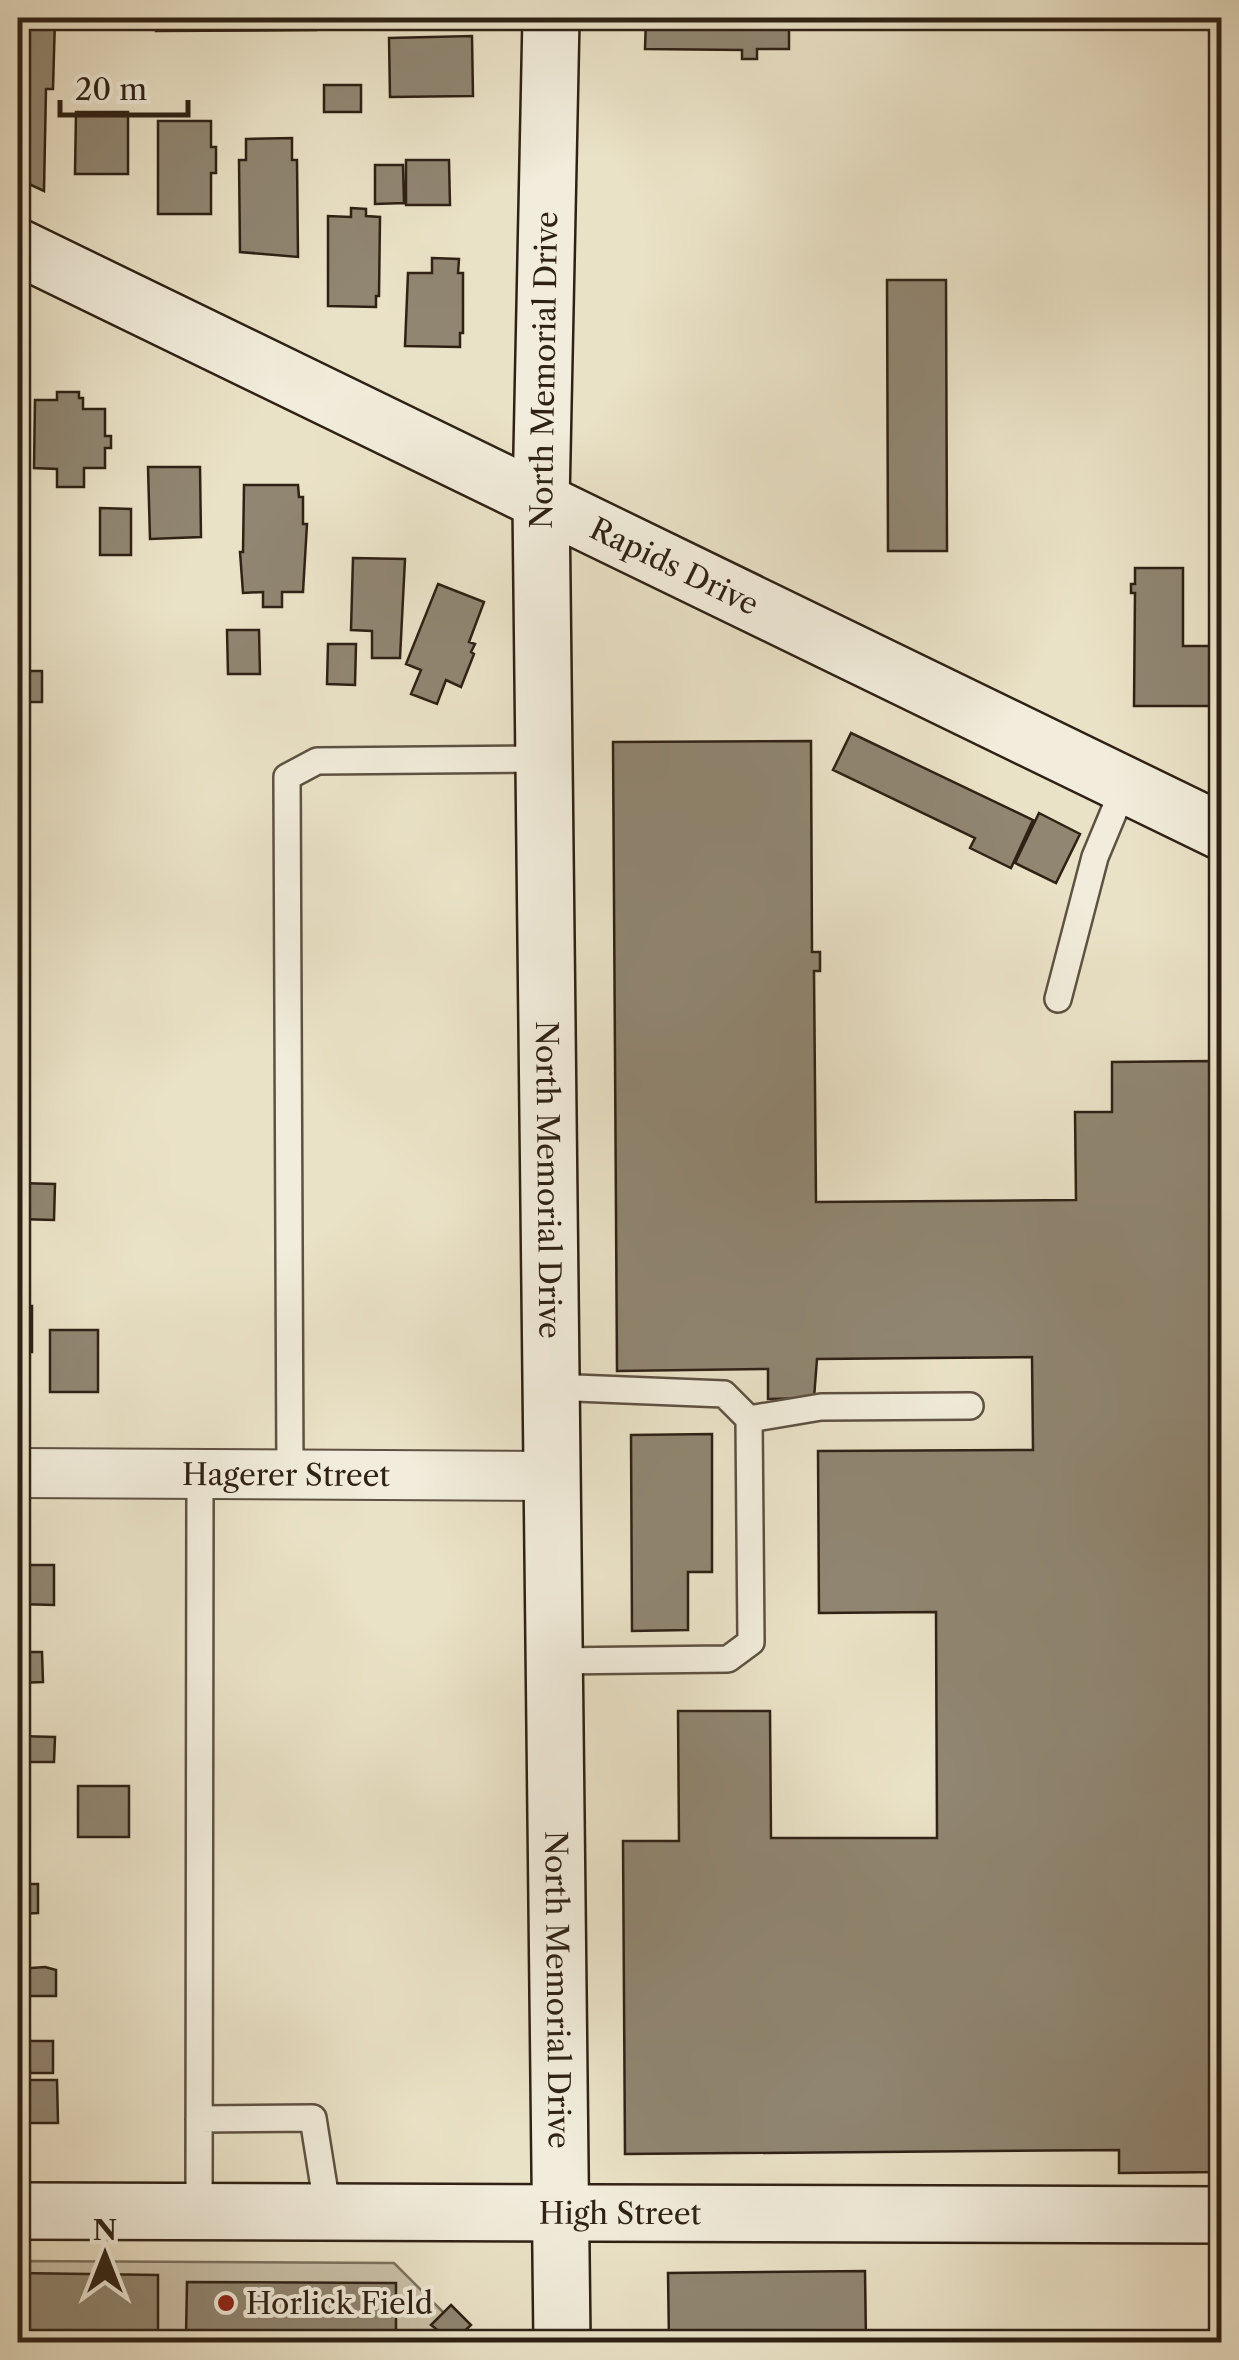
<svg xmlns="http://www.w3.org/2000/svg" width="1239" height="2360" font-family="'Libre Caslon Text',serif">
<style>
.green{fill:#cac1a9;stroke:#7c725f;stroke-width:2.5}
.building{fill:#908672;stroke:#2f2215;stroke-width:2.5}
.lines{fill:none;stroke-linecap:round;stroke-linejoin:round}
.lane-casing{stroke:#5e5242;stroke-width:30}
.street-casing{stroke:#5e5242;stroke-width:52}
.secondary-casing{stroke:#2f2215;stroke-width:60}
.lane{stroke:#f1ecdb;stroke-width:25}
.street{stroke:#f1ecdb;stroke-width:48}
.secondary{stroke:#f1ecdb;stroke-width:55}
.poi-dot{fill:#8f2418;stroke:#f1ecdb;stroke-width:4}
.labels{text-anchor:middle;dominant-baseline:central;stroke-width:8;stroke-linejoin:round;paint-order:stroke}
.street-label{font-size:30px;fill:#2f2215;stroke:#f1ecdb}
.poi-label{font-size:30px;fill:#2f2215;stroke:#f1ecdb;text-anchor:start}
</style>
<rect width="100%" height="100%" fill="#eae2c7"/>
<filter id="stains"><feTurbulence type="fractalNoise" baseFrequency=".002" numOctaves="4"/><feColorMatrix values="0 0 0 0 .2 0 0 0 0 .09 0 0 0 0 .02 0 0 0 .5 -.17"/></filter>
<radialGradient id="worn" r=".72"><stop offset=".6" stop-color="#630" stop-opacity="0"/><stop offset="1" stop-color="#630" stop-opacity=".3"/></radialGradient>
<path class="green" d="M18,2261L394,2263L473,2342H18Z"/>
<path class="building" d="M18,18H55L53,89H46L44,191L18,179Z
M156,18H316V30L156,31Z
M646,18H789V49H757V59H742V50L645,49Z
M472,36L473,96L390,97L389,38Z
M324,85H361V112H324Z
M76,112H128V174H75Z
M158,121H211V147H216V173H211V214H158Z
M292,138V160H297L298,257L240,252L239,160H246V139Z
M406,160H449L450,205H406Z
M375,165H403L404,203L375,204Z
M351,208L366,209V216L380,217L379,296H376V307L328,306V216L351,217Z
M432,258L459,259L458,273H463V333H460V347L405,346L408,273H432Z
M887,280H946L947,551H888Z
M57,392H79V398H83V409H105V436H111V448H105V468H84V487H57V469L34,468L35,400H57Z
M148,467H200L201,537L150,539Z
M244,485H298L299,497H303V524H307L303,592H282V607H263V592L243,593L240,552H243Z
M100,508L131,509V555H100Z
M353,558L405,559L400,658H372V631L351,630Z
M1135,568H1183V646H1222V706H1134L1135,593H1131V584H1135Z
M438,584L484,602L469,642L475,644L471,652L474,654L461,687L446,680L437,704L411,694L421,670L406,664Z
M227,630H259L260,674H228Z
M328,644H356L355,685L327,684Z
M18,671H42V702H18Z
M851,733L1033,820L1011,868L970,848L975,838L833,770Z
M811,741L812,952H820V971H814L816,1202L1076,1200L1075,1112H1112V1062L1212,1061L1213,1289H1222V1395H1213L1214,1520H1222V2172L1119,2173V2150L625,2154L623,1841H679L678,1711H770L771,1838H937L936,1612L819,1613L818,1451L1033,1450L1032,1357L817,1359L814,1398L768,1399V1369L617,1371L613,742Z
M1039,813L1080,834L1056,883L1015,863Z
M18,1183L55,1184L54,1220L18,1219Z
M18,1306H32V1352H18Z
M50,1330H98V1392H50Z
M712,1434V1572H688V1630L632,1631L631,1435Z
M18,1565H54V1605L18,1604Z
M18,1652H42L43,1682L18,1683Z
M18,1736L55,1737L54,1762H18Z
M78,1786H129V1837H78Z
M18,1884H38V1913L18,1914Z
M45,1967L56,1970V1996H18V1969Z
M18,2041H53V2073H18Z
M25,2080H57L58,2123H26Z
M865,2271L866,2342H669L668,2273Z
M18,2273L158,2275V2339L18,2338Z
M187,2282L396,2283V2337H186Z
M451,2305L471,2325L453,2342L431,2325Z"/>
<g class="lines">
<defs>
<path id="lane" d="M1058,999L1095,857L1125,785
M551,1387L724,1394L749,1419L751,1642L728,1659L554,1661
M749,1419L821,1407L970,1406
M290,1475L287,777L317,761L544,759
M199,2119L313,2118L328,2212
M199,2212L200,1474"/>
<g id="street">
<path id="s1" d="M18,1473L552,1476"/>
</g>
<g id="secondary">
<path id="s2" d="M551,18L541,501L562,2342"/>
<path id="s3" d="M18,247L1222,832"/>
<path id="s4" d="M18,2211L1222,2215"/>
</g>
</defs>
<use href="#lane" class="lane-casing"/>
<use href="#street" class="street-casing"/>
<use href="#secondary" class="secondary-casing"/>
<use href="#lane" class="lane"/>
<use href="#street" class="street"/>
<use href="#secondary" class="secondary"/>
</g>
<circle class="poi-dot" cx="226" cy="2303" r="10"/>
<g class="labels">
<g class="street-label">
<text transform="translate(544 370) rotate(-89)">North Memorial Drive</text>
<text stroke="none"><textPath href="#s3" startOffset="730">Rapids Drive</textPath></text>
<text stroke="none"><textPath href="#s2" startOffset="1162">North Memorial Drive</textPath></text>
<text stroke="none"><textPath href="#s1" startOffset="268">Hagerer Street</textPath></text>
<text stroke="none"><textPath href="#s2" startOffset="1972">North Memorial Drive</textPath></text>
<text stroke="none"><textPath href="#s4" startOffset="602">High Street</textPath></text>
</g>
<g class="poi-label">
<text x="246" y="2303">Horlick Field</text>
</g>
</g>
<rect width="1239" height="2360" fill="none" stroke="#eae2c7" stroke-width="60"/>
<rect x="20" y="20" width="1199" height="2320" fill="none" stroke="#2f2215" stroke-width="5"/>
<rect x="30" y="30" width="1179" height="2300" fill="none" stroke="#2f2215" stroke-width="2.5"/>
<g transform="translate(105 2255)" stroke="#f1ecdb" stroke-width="8" paint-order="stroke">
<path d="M0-8L18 38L0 25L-18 38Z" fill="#2f2215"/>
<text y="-15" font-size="28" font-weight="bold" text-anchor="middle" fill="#2f2215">N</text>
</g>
<path d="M60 100v15h128v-15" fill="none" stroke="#2f2215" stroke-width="5"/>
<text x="75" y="100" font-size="30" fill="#2f2215" stroke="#f1ecdb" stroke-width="8" paint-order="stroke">20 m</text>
<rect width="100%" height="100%" filter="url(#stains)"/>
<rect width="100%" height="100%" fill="url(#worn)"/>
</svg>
